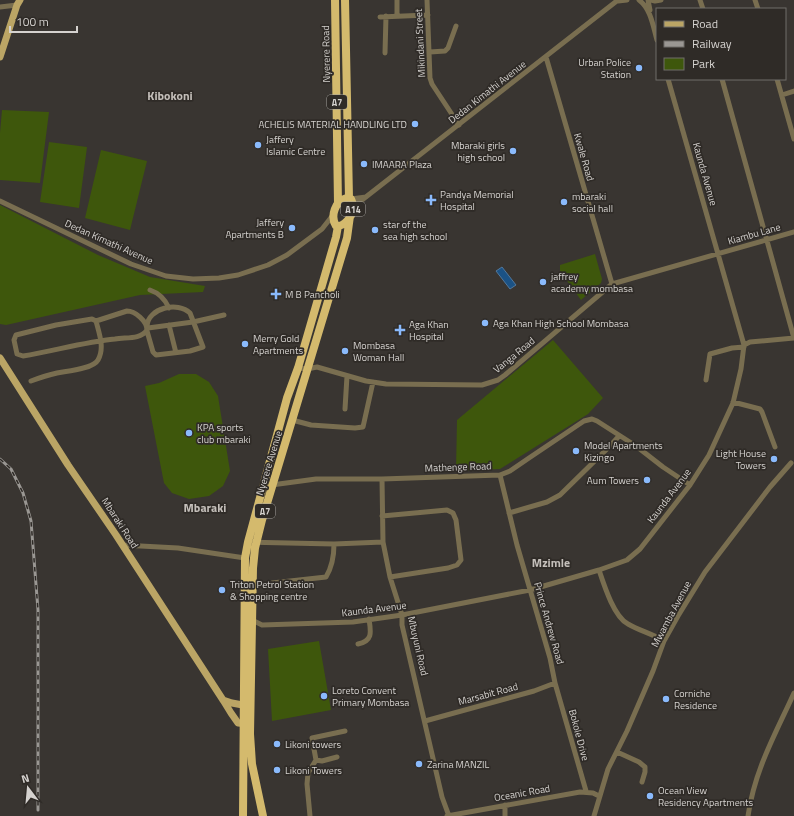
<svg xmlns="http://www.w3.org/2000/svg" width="794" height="816" font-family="'Titillium Web',sans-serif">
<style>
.green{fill:#3e570c}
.water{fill:#1b5285;stroke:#53789b}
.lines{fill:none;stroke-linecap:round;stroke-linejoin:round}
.minor{stroke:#796e50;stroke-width:5}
.major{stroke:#bba565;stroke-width:7}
.highway{stroke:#d4ba6d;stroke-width:8}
.rail-casing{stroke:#9a9793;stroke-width:3}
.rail{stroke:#2f2b27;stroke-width:1.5;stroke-dasharray:4.5;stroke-linecap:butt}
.poi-dot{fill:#8abafc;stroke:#2f2b27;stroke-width:1.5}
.labels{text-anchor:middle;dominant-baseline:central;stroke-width:3.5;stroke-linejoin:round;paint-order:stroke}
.shield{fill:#2f2b27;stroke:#a3a09d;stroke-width:1}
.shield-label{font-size:9px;font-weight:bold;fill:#d5d2cf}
.street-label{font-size:10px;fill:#d5d2cf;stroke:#2f2b27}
.poi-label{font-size:10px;fill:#d5d2cf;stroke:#2f2b27;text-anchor:start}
.quarter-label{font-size:12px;font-weight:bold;fill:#c4bfba;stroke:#2f2b27}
</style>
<rect width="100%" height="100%" fill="#393531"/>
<path class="green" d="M2,110L49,112L40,183L0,180V133Z
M49,142L87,147L79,208L40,202Z
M101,150L147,161L130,230L85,218Z
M0,205L98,255L150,277L205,286L203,292L140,295L6,325L0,324Z
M595,254L602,279L601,283L581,300L560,271V265Z
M553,340L603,398L588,414L500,469L456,471L457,420Z
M179,374H196L209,382L218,396L230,471L223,486L209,496L189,499L172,493L164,483L145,386L159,383Z
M319,641L331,710L272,721L268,649Z"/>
<path class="water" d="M502,267L516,285L510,289L496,271Z"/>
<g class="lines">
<path class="minor" d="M427,0L430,78L432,84L459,125
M639,0C651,9 653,26 657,40
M648,0L650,10
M651,0L655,1L661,0
M700,0L703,9
M755,0L758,9
M618,1L627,0
M0,7L17,5
M397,16V0
M380,17L428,15
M430,52L445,51L448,48L456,26
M385,53L386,16
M546,57L612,284
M722,79L794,338
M777,79L794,139
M782,95L794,91
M351,199L366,197
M0,201L131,264L166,276L193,279L219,278L238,275L268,265L287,255L322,229L333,215
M353,207L618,0
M150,290C159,293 165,299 169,308
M127,311C135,311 147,321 147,330C140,340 126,337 115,339C84,342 54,351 23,356L17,354L14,340L16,335L56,325L92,319L96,321Z
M169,325L176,353
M148,328L193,322L224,315
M147,331L153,352L156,355L190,351L203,347L190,313C178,301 148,308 147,326
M744,345L750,342L794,338
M298,368L307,369L317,367L366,381L386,384L482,385L498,380L505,375L612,284L794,232
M706,380L710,354L732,348L744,347
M31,381C39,378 48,375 57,373C67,371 93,369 98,360C105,348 99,333 96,321
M733,402L760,409L762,412L775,447
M345,409L347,376
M292,420L311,425L355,428L363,427L373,382
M500,475L517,545L550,658L555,683L586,791
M382,479L383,542
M264,486L316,479H382L500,475L510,471L529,458L584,421L592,419L597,421L636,446L663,467L690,485
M509,513L547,502L560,495L611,445L619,436
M382,516L447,510L453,513L456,520L461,560L457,565L448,568L390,577
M248,542L334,544L383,542L390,577L402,615V625L442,797L449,816
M122,545L178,548L245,558
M599,570C604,585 614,617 628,624C640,631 653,634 664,641
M272,583L326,577C332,567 334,555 334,544
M252,620L262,625L353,622L402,615L530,590L599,570L627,560L640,549L690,485L709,455L733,403L741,369L744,345L668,79
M358,644C373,641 371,632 369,619
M425,721L534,691L555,683
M617,752L639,762L645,767V772L642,782
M316,760L322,761L337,757
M505,805V816
M310,816L307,784L308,773L316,760L312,738L345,731
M447,816L580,792L593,793L599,796
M594,816L608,769L627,731L653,671L664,641L678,616L705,572L770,487L791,463
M748,816C755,769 775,735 794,693"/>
<path class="major" d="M0,57L17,5L20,0
M0,358L68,465L116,535L223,700L231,713L238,723L248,724
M223,700L232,703L248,706"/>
<path class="highway" d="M335,0L338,204
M345,0L349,198
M347,198L351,199C352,202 354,205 353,209C352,217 344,227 336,226C330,216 335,201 347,198Z
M243,816L245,558L248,542L287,398L298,368L336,237L338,226
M263,816L252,764L250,734L253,568L255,548L262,520L347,238L350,216"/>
<defs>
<path id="rail" d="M0,459L11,469L23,493L31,521L38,610V810"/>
</defs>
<use href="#rail" class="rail-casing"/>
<use href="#rail" class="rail"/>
</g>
<g class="poi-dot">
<circle cx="639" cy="68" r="4"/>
<circle cx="415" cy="124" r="4"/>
<circle cx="258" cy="145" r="4"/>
<circle cx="513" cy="151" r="4"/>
<circle cx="364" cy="164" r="4"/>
<path d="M429 194h4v4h4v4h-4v4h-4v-4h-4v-4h4z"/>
<circle cx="564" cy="202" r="4"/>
<circle cx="292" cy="228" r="4"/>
<circle cx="375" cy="230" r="4"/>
<circle cx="543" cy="282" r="4"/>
<path d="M274 288h4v4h4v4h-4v4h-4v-4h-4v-4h4z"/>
<circle cx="485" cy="323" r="4"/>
<path d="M398 324h4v4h4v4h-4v4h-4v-4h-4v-4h4z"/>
<circle cx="245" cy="344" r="4"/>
<circle cx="345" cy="351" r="4"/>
<circle cx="189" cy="433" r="4"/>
<circle cx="576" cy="451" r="4"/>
<circle cx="774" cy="459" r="4"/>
<circle cx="647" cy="480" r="4"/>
<circle cx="222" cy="590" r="4"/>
<circle cx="324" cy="696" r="4"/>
<circle cx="666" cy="699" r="4"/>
<circle cx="277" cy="744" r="4"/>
<circle cx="419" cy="764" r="4"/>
<circle cx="277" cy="770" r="4"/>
<circle cx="650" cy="796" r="4"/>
</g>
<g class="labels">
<g class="shield">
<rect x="327" y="95" width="20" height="14" rx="3"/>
<rect x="341" y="202" width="24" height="14" rx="3"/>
<rect x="255" y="504" width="20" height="14" rx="3"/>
</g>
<g class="shield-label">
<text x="337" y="102">A7</text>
<text x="353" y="209">A14</text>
<text x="265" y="511">A7</text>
</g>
<g class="street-label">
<text transform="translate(420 43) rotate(-93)">Mikindani Street</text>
<text transform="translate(326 54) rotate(-91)">Nyerere Road</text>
<text transform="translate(487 92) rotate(-38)">Dedan Kimathi Avenue</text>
<text transform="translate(584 157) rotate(74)">Kwale Road</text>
<text transform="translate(705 174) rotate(74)">Kaunda Avenue</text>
<text transform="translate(754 234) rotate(-16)">Kiambu Lane</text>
<text transform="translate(109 242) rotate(24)">Dedan Kimathi Avenue</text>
<text transform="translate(514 355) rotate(-39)">Vanga Road</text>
<text transform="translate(269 463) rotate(-73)">Nyerere Avenue</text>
<text transform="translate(458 467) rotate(-2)">Mathenge Road</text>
<text transform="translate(669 496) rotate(-53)">Kaunda Avenue</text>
<text transform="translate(120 523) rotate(57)">Mbaraki Road</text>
<text transform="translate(374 609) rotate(-7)">Kaunda Avenue</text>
<text transform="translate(671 614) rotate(-62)">Mwamba Avenue</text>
<text transform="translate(549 623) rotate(74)">Prince Andrew Road</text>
<text transform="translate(418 646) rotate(77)">Mbuyuni Road</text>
<text transform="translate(488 694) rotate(-15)">Marsabit Road</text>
<text transform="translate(579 735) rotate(75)">Bokole Drive</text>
<text transform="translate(522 793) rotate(-10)">Oceanic Road</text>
</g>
<g class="poi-label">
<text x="631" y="62" text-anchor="end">Urban Police<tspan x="631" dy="12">Station</tspan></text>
<text x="407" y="124" text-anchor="end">ACHELIS MATERIAL HANDLING LTD</text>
<text x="266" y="139">Jaffery<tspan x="266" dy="12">Islamic Centre</tspan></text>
<text x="505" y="145" text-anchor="end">Mbaraki girls<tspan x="505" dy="12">high school</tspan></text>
<text x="372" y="164">IMAARA Plaza</text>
<text x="440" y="194">Pandya Memorial<tspan x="440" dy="12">Hospital</tspan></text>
<text x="572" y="196">mbaraki<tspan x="572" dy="12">social hall</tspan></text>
<text x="284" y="222" text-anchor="end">Jaffery<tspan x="284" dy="12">Apartments B</tspan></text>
<text x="383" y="224">star of the<tspan x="383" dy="12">sea high school</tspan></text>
<text x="551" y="276">jaffrey<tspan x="551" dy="12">academy mombasa</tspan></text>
<text x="285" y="294">M B Pancholi</text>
<text x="493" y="323">Aga Khan High School Mombasa</text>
<text x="409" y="324">Aga Khan<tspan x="409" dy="12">Hospital</tspan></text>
<text x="253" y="338">Merry Gold<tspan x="253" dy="12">Apartments</tspan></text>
<text x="353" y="345">Mombasa<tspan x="353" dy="12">Woman Hall</tspan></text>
<text x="197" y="427">KPA sports<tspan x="197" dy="12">club mbaraki</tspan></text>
<text x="584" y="445">Model Apartments<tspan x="584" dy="12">Kizingo</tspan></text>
<text x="766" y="453" text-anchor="end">Light House<tspan x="766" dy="12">Towers</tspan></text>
<text x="639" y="480" text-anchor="end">Aum Towers</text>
<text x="230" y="584">Triton Petrol Station<tspan x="230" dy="12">&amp; Shopping centre</tspan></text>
<text x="332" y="690">Loreto Convent<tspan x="332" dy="12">Primary Mombasa</tspan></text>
<text x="674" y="693">Corniche<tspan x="674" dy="12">Residence</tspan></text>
<text x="285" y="744">Likoni towers</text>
<text x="427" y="764">Zarina MANZIL</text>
<text x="285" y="770">Likoni Towers</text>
<text x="658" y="790">Ocean View<tspan x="658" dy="12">Residency Apartments</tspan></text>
</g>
<g class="quarter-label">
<text x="170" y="95">Kibokoni</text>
<text x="205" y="507">Mbaraki</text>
<text x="551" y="562">Mzimle</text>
</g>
</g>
<rect x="656" y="8" width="130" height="72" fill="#2f2b27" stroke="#716e6a"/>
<rect x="664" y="21" width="20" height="6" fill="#bba565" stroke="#716e6a"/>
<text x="692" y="28" font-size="12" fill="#d5d2cf">Road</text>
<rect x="664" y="41" width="20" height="6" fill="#9a9793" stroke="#716e6a"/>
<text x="692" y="48" font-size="12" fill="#d5d2cf">Railway</text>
<rect x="664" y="58" width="20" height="12" fill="#3e570c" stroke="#716e6a"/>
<text x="692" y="68" font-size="12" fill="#d5d2cf">Park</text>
<g transform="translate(28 788) rotate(344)" stroke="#2f2b27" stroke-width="3" paint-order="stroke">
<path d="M0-3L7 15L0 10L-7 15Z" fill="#d5d2cf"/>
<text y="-6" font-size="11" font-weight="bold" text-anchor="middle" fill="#d5d2cf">N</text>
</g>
<path d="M10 26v6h67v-6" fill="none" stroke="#d5d2cf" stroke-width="2"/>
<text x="16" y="26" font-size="12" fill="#d5d2cf" stroke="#2f2b27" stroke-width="3" paint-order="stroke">100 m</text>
</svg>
